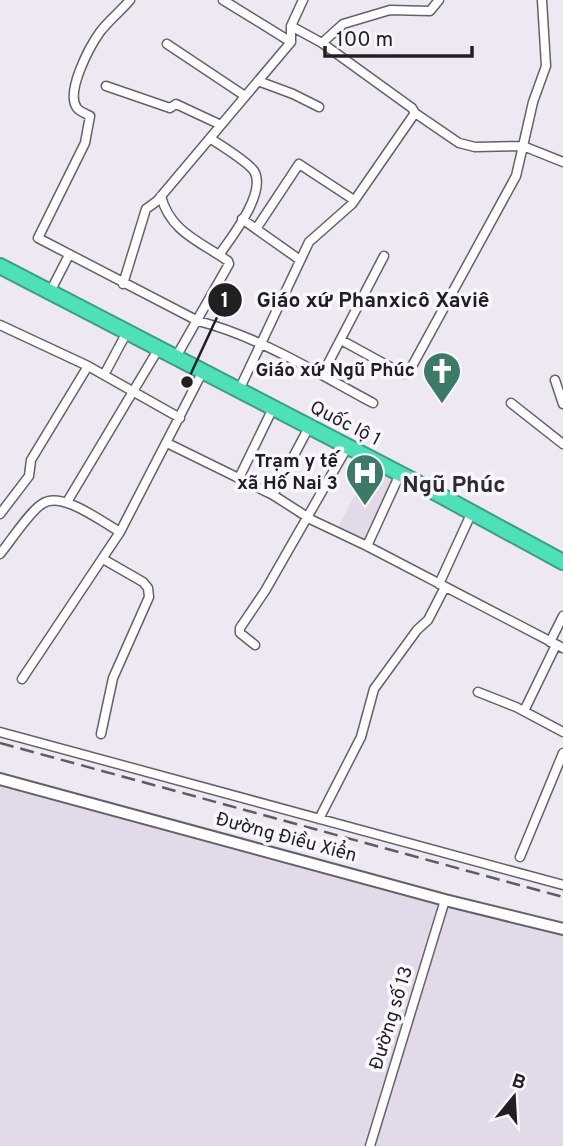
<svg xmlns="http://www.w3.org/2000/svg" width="563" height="1146" font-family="Overpass,sans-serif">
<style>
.built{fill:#e2dae9}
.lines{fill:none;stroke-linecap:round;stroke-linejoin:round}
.street-casing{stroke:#656168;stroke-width:11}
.secondary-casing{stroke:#656168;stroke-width:14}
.highway-casing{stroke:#3e9d84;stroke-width:18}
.street{stroke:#fff;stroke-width:8}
.secondary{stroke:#fff;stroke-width:10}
.highway{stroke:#4ee1b9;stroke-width:14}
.rail{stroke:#5f5c60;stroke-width:2.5;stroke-dasharray:14 7;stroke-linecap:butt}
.labels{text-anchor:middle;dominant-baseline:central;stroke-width:7;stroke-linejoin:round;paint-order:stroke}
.poi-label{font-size:19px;font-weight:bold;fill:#211f22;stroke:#faf6fe;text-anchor:end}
.street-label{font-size:19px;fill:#211f22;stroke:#faf6fe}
.quarter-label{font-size:23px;font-weight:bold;fill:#2d2a30;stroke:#faf6fe}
.leader{fill:none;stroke:#211f22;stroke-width:2.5}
.callout-dot{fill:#211f22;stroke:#faf6fe;stroke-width:2.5}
.mark-label{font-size:21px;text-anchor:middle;font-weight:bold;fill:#fff}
.callout-label{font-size:21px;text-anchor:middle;font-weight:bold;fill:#211f22;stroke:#faf6fe;stroke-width:7;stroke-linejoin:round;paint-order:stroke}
</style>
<rect width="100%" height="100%" fill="#ede8f1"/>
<path class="built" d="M370,465L395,477L366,541L338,528Z
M0,785L440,904L563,935V1146H0Z"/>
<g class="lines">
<defs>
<path id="street" d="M130,0C121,11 108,21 100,32C90,46 65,92 77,108C79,111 86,114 90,116L85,143L38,238L198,321C260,337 317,373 373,403
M223,0L291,42
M291,26L322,43L412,108L415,113
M322,43L343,24L390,10L430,11L439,0
M167,44L245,96
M258,81L293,94L319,107
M106,86L170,108L176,104L221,125
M210,138C221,146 247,161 254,171C267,192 232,237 219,255
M161,196C170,232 201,242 228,261L229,264L176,357
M242,219L300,260
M256,229L299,164L354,200
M123,284L146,209L157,201L291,42V26L303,0
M50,292L69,255
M0,325L88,366L180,418
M341,340L403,374L411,368L516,176L523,146L563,162
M104,375L127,332
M322,375L384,256
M555,380L563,404
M239,390L309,242L352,204L415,113L459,143L475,147L523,146L533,102L546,66L542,0
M511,403L563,444
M167,443L273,495L312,520L367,546L563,648
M239,478L273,408
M273,495L309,427
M67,502L159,348
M0,514L29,476L31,460L88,366
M367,546L400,474
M0,554C10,542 30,511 42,504C61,490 102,522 120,532
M439,584L472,512
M550,642L563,616
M255,645L240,633V628L265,591L348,446
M22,679L120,532L203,371
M478,692L516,707L563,732
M524,711L556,645
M0,732L563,885
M101,734L113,678L149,597L148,588L143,582L103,559
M319,819L361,737L374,689L417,630L428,620L445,587
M520,857L563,753
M370,1146L445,900"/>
<path id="secondary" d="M0,779L445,900L563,929"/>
<path id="highway" d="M0,266L414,481L563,562"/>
</defs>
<use href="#street" class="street-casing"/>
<use href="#secondary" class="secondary-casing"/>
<use href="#highway" class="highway-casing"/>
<use href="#street" class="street"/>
<use href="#secondary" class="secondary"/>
<use href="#highway" class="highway"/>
<path class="rail" d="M0,743L563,897"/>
</g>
<defs>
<symbol id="church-pin" viewBox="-11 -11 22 30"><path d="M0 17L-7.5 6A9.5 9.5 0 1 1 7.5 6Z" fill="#3b7a67" stroke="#faf6fe"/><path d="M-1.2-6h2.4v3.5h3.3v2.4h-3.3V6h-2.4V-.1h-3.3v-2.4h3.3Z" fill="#fff"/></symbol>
<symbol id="hospital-pin" viewBox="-11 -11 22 30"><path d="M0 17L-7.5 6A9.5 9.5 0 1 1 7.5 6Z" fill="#3b7a67" stroke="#faf6fe"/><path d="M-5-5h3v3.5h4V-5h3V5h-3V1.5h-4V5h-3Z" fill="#fff"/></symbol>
</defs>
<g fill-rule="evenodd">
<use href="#church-pin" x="420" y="349" width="44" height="60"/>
<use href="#hospital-pin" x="343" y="451" width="44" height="60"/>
</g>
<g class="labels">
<g class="poi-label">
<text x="415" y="371">Giáo xứ Ngũ Phúc</text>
<text x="338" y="462">Trạm y tế<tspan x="338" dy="22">xã Hố Nai 3</tspan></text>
</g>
<g class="street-label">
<text transform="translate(345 424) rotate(27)">Quốc lộ 1</text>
<text transform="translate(286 838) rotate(15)">Đường Điều Xiển</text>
<text transform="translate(392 1018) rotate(-73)">Đường số 13</text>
</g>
<g class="quarter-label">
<text x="454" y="486">Ngũ Phúc</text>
</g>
</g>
<path class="leader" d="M187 382L225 300"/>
<g class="callout-dot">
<circle cx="187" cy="382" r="7"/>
<circle cx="225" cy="300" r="18"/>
</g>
<g class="mark-label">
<text x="225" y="307">1</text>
</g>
<g class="callout-label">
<text x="373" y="307">Giáo xứ Phanxicô Xaviê</text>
</g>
<g transform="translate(514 1097) rotate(18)" stroke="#faf6fe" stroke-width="5" paint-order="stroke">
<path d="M0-5L12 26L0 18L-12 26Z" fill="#211f22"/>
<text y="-10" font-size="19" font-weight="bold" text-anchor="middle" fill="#211f22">B</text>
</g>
<path d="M325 46v10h147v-10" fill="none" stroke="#211f22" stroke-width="3.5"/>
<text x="336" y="46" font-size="21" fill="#211f22" stroke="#faf6fe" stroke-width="5" paint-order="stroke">100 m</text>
</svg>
